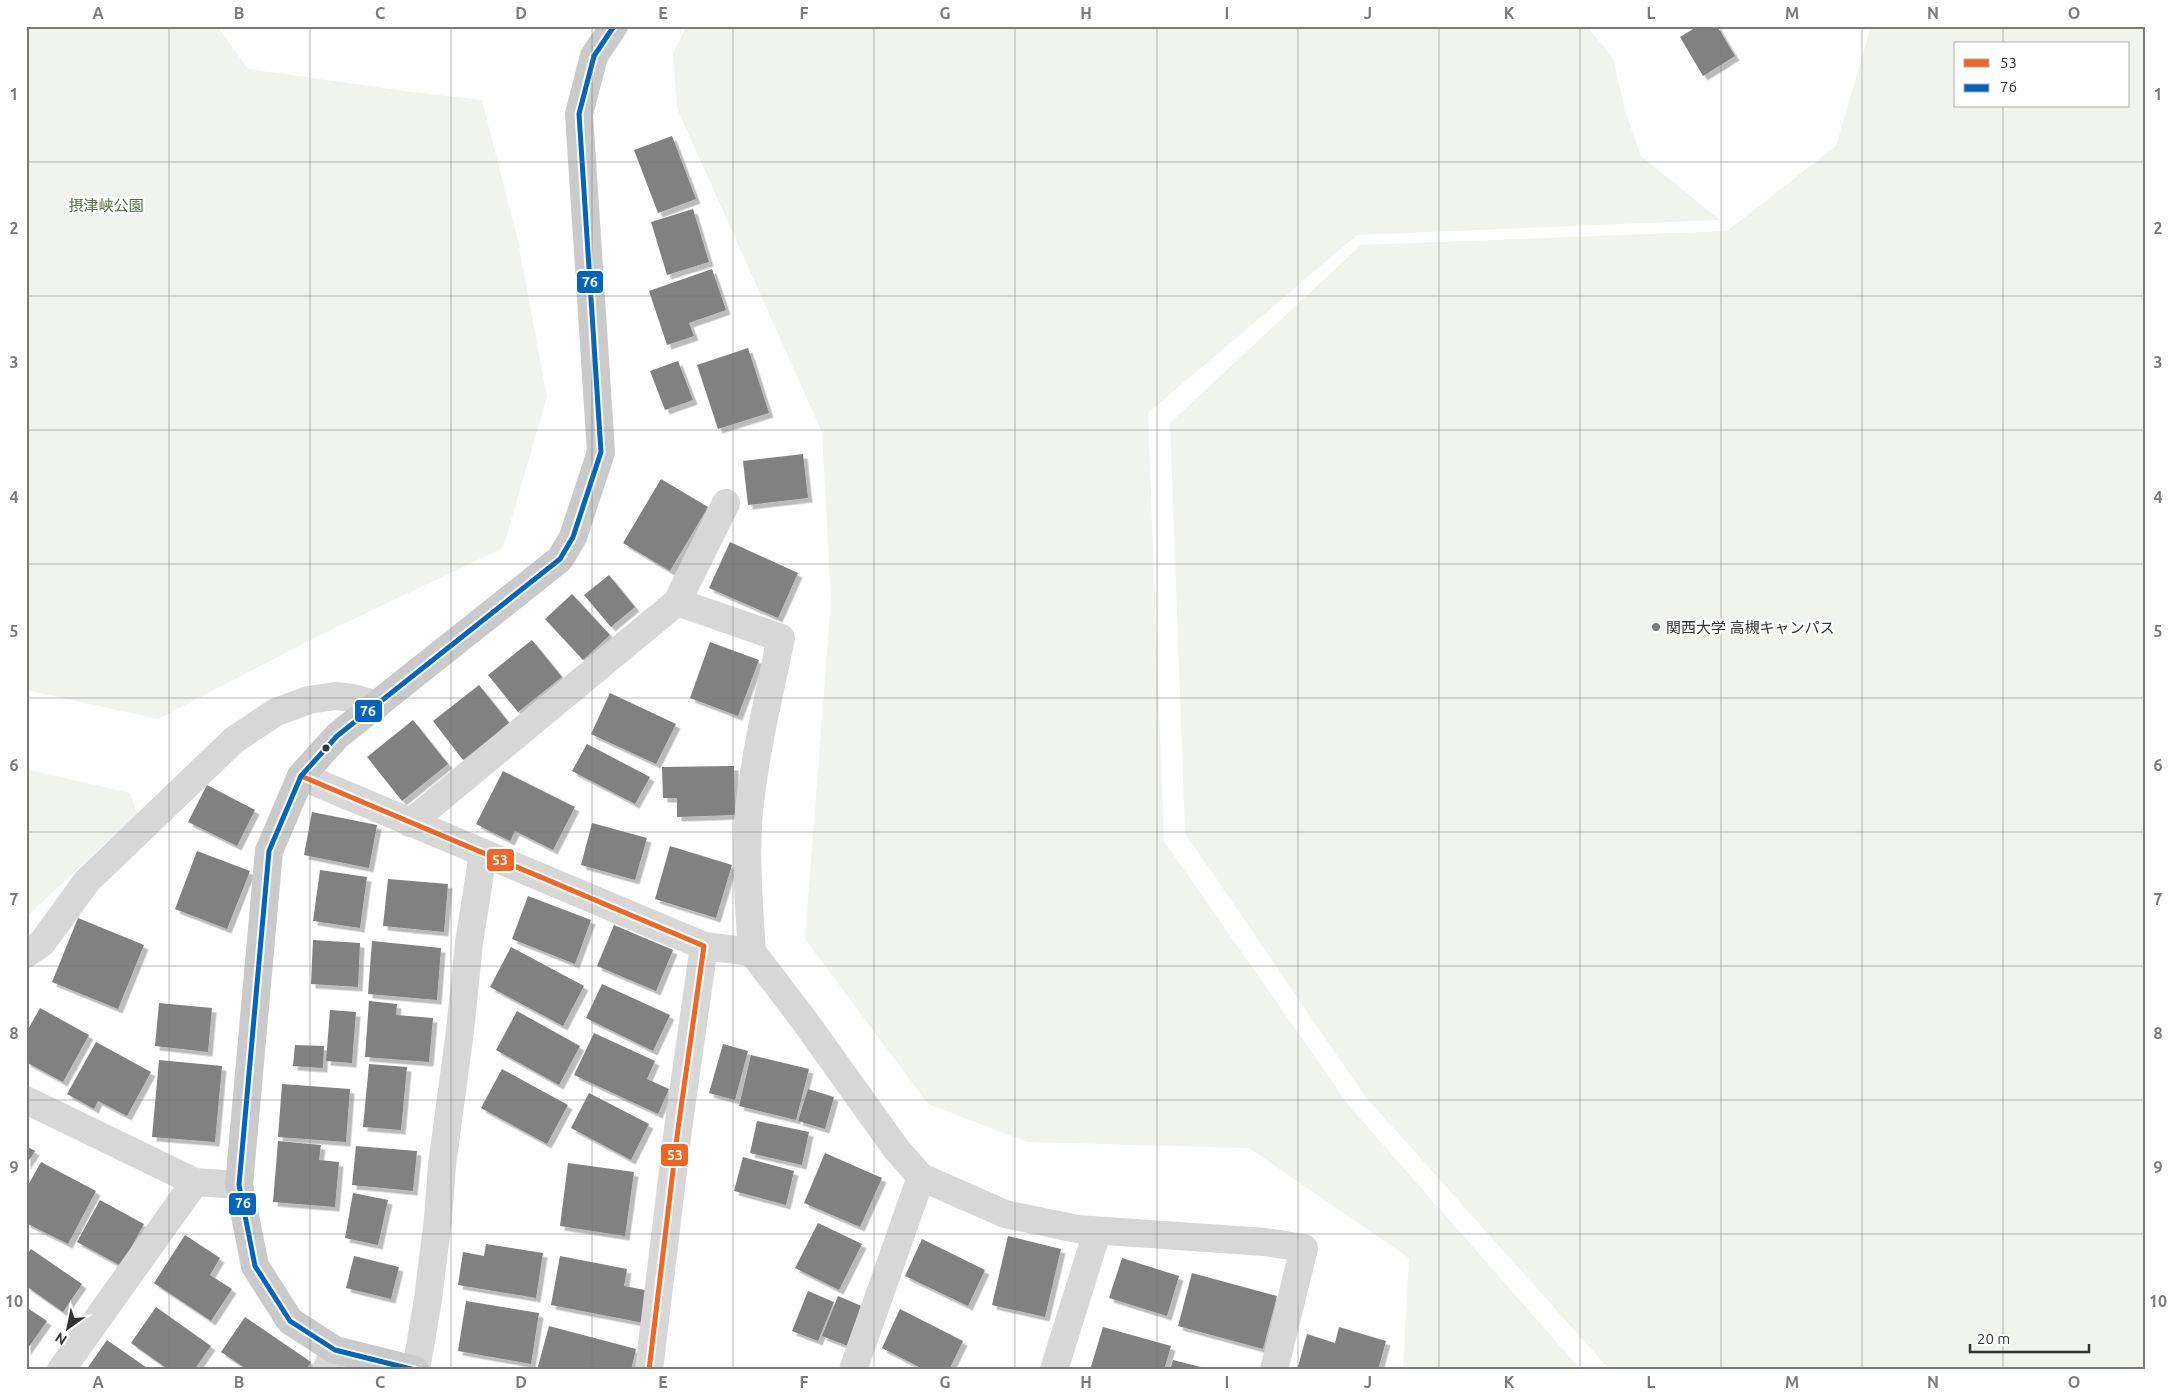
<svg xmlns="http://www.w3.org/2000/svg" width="2172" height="1396" font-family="Ubuntu,'Noto Sans JP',sans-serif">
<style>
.green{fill:#f1f4ed;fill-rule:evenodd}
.building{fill:#818181;filter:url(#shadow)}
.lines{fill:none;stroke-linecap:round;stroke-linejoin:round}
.minor{stroke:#d7d7d7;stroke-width:28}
.major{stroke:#cacaca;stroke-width:28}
.bus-1-casing{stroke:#fff;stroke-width:9}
.bus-2-casing{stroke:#fff;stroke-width:9}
.bus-1{stroke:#f26522;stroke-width:5}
.bus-2{stroke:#0065bd;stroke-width:5}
.grid{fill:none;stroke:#7a7a7a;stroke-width:1;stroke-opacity:0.55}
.poi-dot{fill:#7a7a7a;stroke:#fff;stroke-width:2}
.bus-dot{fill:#333;stroke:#fff;stroke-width:2}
.labels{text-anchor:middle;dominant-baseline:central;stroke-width:5;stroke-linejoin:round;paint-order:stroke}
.park-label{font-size:15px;fill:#546e40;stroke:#fff}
.poi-label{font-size:15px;fill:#333;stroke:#fff;text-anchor:start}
.line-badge{stroke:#fff;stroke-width:2}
.badge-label{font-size:14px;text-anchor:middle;font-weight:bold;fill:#fff}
.neatline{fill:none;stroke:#7a7a7a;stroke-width:2}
.grid-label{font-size:16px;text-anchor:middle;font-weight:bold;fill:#7a7a7a}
</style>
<defs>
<filter id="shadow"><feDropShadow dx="4.5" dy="4.5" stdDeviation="0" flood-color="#0004"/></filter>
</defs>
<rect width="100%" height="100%" fill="#fff"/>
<path class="green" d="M26,26H217L248,69L412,92L482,100L518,241L547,397L503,548L322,634L158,719L26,690Z
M687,26H1587L1613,58L1625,111L1641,156L1720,220L1357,235L1148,413L1164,841L1350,1107L1581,1370H1403L1409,1258L1249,1148L1027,1142L928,1104L805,939L831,600L822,432L677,108L673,53Z
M1871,26H2146V1370H1610L1364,1095L1185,833L1170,423L1361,245L1727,231L1836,146ZM1956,44H2128V106H1956Z
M26,769L130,793L137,814L26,917Z"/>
<path class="building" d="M1698,26H1717L1735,56L1703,76L1680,37Z
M672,136L696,199L658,213L634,150Z
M693,209L709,262L667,275L651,222Z
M712,269L726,310L689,323L694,336L667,345L649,291Z
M748,348L769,413L718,429L697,365Z
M678,361L693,400L665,410L650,371Z
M803,454L808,498L748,505L743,461Z
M661,479L708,507L670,571L623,543Z
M730,542L798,573L778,618L709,588Z
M609,575L635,607L611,627L584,595Z
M572,594L610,635L583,660L545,619Z
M532,640L562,677L518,712L488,675Z
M710,642L759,660L738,716L690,698Z
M479,685L510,724L463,760L433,721Z
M610,693L676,724L656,764L591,734Z
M413,720L448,764L402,801L367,757Z
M587,744L650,777L635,804L572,771Z
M734,766L735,815L677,817V798H663L662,767Z
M503,771L575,807L553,850L515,831L510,841L476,824Z
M207,785L255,810L237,846L188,822Z
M312,812L377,825L369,868L304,855Z
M592,823L647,838L635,880L581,865Z
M670,846L732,865L716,918L655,899Z
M197,851L250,871L227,929L175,909Z
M320,870L367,877L360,928L313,921Z
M388,879L448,884L444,932L383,926Z
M528,896L591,920L575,964L512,939Z
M78,918L144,945L118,1009L52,982Z
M614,925L673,950L656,991L597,966Z
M313,940L360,943L358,987L311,984Z
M372,941L441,948L437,1000L368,994Z
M511,947L584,986L563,1026L490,987Z
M602,984L670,1015L653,1051L586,1018Z
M369,1001L397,1004L396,1015L433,1018L429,1062L365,1057Z
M159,1003L212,1008L208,1052L155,1046Z
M40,1008L89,1035L63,1082L26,1062V1033Z
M330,1010L356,1012L352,1063L326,1061Z
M517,1011L580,1046L559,1085L496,1050Z
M594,1033L655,1061L647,1079L669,1089L658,1114L574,1075Z
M96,1042L151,1072L127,1116L98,1101L94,1109L67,1094Z
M723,1044L748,1051L735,1100L709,1093Z
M295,1045L324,1046L323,1068L293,1066Z
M751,1055L809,1069L796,1120L739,1106Z
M159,1060L222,1066L215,1142L152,1137Z
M369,1064L407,1067L401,1130L363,1127Z
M502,1069L568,1105L547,1144L481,1108Z
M282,1084L350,1089L346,1142L278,1137Z
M808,1089L834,1097L825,1129L798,1121Z
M589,1093L649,1124L631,1160L571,1128Z
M757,1121L809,1132L802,1165L750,1153Z
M278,1141L321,1145L319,1160L339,1162L335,1207L273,1202Z
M26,1146L35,1151L26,1165Z
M356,1146L417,1151L413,1191L352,1185Z
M825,1153L882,1178L860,1227L804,1203Z
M743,1157L794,1171L786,1205L734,1191Z
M41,1162L96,1191L68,1244L26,1223V1189Z
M568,1163L634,1172L625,1236L560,1226Z
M353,1193L388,1200L378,1245L345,1238Z
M100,1200L144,1224L121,1266L77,1242Z
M818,1223L862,1244L839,1290L795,1268Z
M185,1235L220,1258L210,1275L232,1289L211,1321L154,1283Z
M1008,1236L1061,1249L1045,1317L992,1305Z
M922,1239L985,1270L968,1306L905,1276Z
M486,1244L543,1253L536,1298L458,1285L463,1252L484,1256Z
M31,1249L82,1284L63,1312L26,1286V1256Z
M354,1256L399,1267L391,1299L346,1288Z
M560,1256L627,1269L624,1286L650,1291L644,1323L551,1305Z
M1122,1258L1179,1276L1167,1316L1109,1298Z
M1192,1273L1277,1296L1263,1349L1178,1326Z
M808,1291L834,1302L818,1341L792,1331Z
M838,1296L864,1307L848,1346L822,1336Z
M466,1301L539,1313L531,1364L458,1351Z
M26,1307L47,1321L26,1351Z
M156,1307L211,1346L194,1370H169L131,1343Z
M900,1309L963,1341L949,1370H925L882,1348Z
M245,1317L311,1362L306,1370H248L221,1352Z
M549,1326L636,1349L631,1370H537Z
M1103,1327L1171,1346L1164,1370H1090Z
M1339,1327L1386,1341L1378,1370H1297L1307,1334L1335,1343Z
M107,1340L150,1370H86Z
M1173,1360L1209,1369V1370H1170Z"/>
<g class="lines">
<path class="minor" d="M677,602L781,638C769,695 755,753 749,811C745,858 749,906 752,952L704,946
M301,776L704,946L678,1129L649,1370
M410,823L677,602L726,503
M752,952L804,1020L897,1150L921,1177L1005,1214L1077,1229L1265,1242L1304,1248L1274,1370
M26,954L42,943L87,881L234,740L276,712L309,700L335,696L353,698L377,705
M26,1100L195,1182L239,1185
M61,1370L195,1182
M326,1370L335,1350
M416,1370L428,1299L438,1219L442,1165L460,1031L469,943L483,854
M853,1370L921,1177
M1054,1370L1097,1232"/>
<path class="major" d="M415,1370L335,1350L290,1321L255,1266L239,1185L269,851L301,776L337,736L560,559L573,537L601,452L579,114L594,56L614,26"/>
<defs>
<path id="bus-1" d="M301,776L704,946L678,1129L649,1370"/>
<path id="bus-2" d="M415,1370L335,1350L290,1321L255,1266L239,1185L269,851L301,776L337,736L560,559L573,537L601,452L579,114L594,56L614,26"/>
</defs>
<use href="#bus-1" class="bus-1-casing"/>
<use href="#bus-2" class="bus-2-casing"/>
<use href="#bus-1" class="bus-1"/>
<use href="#bus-2" class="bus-2"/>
</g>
<path class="grid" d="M169,26V1370M310,26V1370M451,26V1370M592,26V1370M733,26V1370M874,26V1370M1015,26V1370M1157,26V1370M1298,26V1370M1439,26V1370M1580,26V1370M1721,26V1370M1862,26V1370M2003,26V44M2003,106V1370M26,162H2146M26,296H2146M26,430H2146M26,564H2146M26,698H2146M26,832H2146M26,966H2146M26,1100H2146M26,1234H2146"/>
<circle class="poi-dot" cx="1656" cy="627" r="5"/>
<circle class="bus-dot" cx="326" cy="748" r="4.5"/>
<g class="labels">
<g class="park-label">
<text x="106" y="205">摂津峡公園</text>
</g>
<g class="poi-label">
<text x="1666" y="627">関西大学 高槻キャンパス</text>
</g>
</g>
<g class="line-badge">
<rect x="576" y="270" width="28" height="24" rx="5" fill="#0065bd"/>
<rect x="354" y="699" width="29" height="24" rx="5" fill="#0065bd"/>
<rect x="486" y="848" width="29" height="24" rx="5" fill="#f26522"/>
<rect x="660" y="1143" width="29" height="24" rx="5" fill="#f26522"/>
<rect x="228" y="1192" width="29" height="24" rx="5" fill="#0065bd"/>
</g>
<g class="badge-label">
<text x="590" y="287">76</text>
<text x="368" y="716">76</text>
<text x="500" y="865">53</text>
<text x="675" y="1160">53</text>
<text x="243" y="1208">76</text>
</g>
<rect width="2172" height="1396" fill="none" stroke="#ffffff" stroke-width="55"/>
<rect x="1954" y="42" width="175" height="65" fill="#ffffff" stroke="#adadad"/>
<rect x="1964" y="59" width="25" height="8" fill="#f26522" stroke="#adadad"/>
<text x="2000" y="68" font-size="15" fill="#333333">53</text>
<rect x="1964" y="84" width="25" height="8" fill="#0065bd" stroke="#adadad"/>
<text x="2000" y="92" font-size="15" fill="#333333">76</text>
<g transform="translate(68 1328) rotate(213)" stroke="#ffffff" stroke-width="4" paint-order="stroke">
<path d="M0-4L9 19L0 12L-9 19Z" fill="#333333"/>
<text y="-8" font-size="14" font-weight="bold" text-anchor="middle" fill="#333333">N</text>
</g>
<path d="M1970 1344v8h119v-8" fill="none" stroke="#333333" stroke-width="2.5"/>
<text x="1977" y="1344" font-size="15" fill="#333333" stroke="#ffffff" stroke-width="4" paint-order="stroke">20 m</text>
<rect x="28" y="28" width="2116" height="1340" class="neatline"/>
<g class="grid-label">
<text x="98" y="19">A</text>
<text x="239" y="19">B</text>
<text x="380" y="19">C</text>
<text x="521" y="19">D</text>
<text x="663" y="19">E</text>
<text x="804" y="19">F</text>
<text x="945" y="19">G</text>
<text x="1086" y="19">H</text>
<text x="1227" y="19">I</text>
<text x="1368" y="19">J</text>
<text x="1509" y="19">K</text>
<text x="1651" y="19">L</text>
<text x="1792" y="19">M</text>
<text x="1933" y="19">N</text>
<text x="2074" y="19">O</text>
<text x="14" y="100">1</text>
<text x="2158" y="100">1</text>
<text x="14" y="234">2</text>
<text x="2158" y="234">2</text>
<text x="14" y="368">3</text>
<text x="2158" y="368">3</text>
<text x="14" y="503">4</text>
<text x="2158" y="503">4</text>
<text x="14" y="637">5</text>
<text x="2158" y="637">5</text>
<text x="14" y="771">6</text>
<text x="2158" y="771">6</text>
<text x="14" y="905">7</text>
<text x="2158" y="905">7</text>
<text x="14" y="1039">8</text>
<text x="2158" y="1039">8</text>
<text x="14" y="1173">9</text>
<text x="2158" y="1173">9</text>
<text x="14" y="1307">10</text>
<text x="2158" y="1307">10</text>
<text x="98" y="1388">A</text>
<text x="239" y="1388">B</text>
<text x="380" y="1388">C</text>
<text x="521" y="1388">D</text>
<text x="663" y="1388">E</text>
<text x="804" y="1388">F</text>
<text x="945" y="1388">G</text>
<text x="1086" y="1388">H</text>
<text x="1227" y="1388">I</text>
<text x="1368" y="1388">J</text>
<text x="1509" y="1388">K</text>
<text x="1651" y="1388">L</text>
<text x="1792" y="1388">M</text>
<text x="1933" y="1388">N</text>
<text x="2074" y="1388">O</text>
</g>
</svg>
